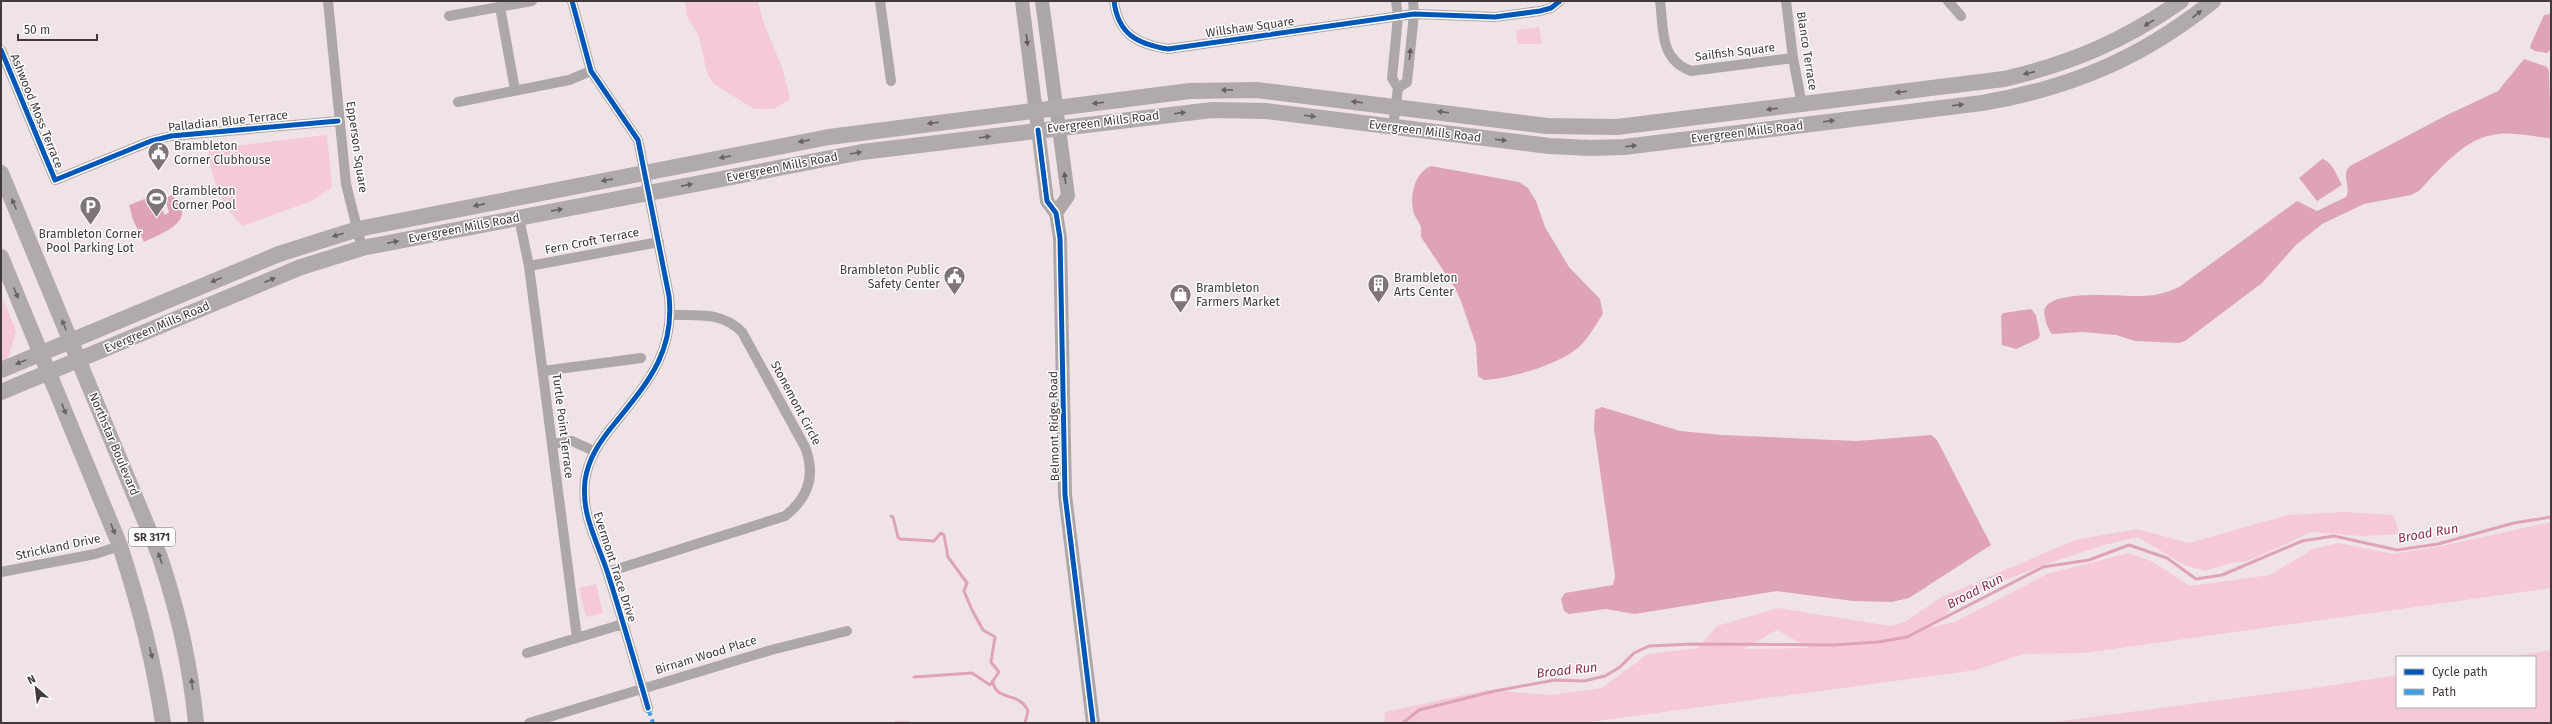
<svg xmlns="http://www.w3.org/2000/svg" width="2552" height="724" font-family="'Fira Sans',sans-serif">
<style>
.green{fill:#f5c9d5;fill-rule:evenodd}
.water{fill:#dea4b5}
.lines{fill:none;stroke-linecap:round;stroke-linejoin:round}
.stream{stroke:#dea4b5;stroke-width:3}
.street{stroke:#ada7a9;stroke-width:10}
.secondary{stroke:#aea7a8;stroke-width:14}
.primary{stroke:#b1aaab;stroke-width:16}
.quiet{stroke:#3f9ee2;stroke-width:4;stroke-dasharray:8 4;stroke-linecap:butt}
.cycleway-casing{stroke:#fff;stroke-width:8}
.cycleway{stroke:#0057b8;stroke-width:5}
.oneway{fill:#696162}
.oneway2{fill:#625a5c}
.labels{text-anchor:middle;dominant-baseline:central;stroke-width:3;stroke-linejoin:round;paint-order:stroke}
.shield{fill:#fff;stroke:#7b7476;stroke-width:1}
.shield-label{font-size:11px;font-weight:bold;fill:#42393b}
.street-label{font-size:12px;fill:#42393b;stroke:#fff}
.poi-label{font-size:12px;fill:#42393b;stroke:#fff;text-anchor:start}
.water-label{font-size:13px;font-style:italic;fill:#892d4f;stroke:#fff}
</style>
<rect width="100%" height="100%" fill="#efe3e6"/>
<path class="green" d="M685,1H758L763,21L782,67L790,99L774,109H754L714,84L707,73L699,36L687,16Z
M1539,27L1542,42L1540,44H1517L1516,30Z
M327,135L332,187L314,200L242,226C220,203 212,180 208,149Z
M1,294L16,331L8,359L1,362Z
M2344,512L2393,515L2400,534L2361,536L2312,532L2248,561L2231,563L2205,571L2184,565L2138,537L2104,545L2050,563L1974,592L1928,628L1955,622L2047,574L2129,553L2151,561L2190,586L2270,575L2313,549L2338,543L2393,554L2442,546L2551,522V588L2084,653L2023,654L1976,670L1582,723H1384L1385,712L1487,690L1551,695L1602,688L1648,654L1698,648L1717,626L1778,608L1891,626L1905,622L1940,598L2075,540L2137,529L2189,543L2288,515ZM1777,630L1809,648L1745,649V648Z
M596,584L603,613L586,617L579,588Z
M2551,650V723H2046L2321,687L2397,675V707H2535V657H2506Z"/>
<path class="water" d="M2551,14V49L2547,53L2535,51L2530,48L2531,44L2544,15Z
M2524,59L2547,67L2549,71L2551,138C2534,137 2515,132 2498,134C2465,137 2440,169 2419,191L2411,195L2364,204L2322,224L2296,245L2262,283L2185,341L2179,343L2135,341L2116,335L2083,332L2052,334C2048,329 2046,324 2045,317C2035,286 2125,297 2140,296C2155,296 2166,293 2179,287L2297,201L2317,211L2346,197C2352,187 2340,175 2350,166L2447,115L2498,91Z
M2322,159C2332,161 2337,176 2342,185L2317,201L2299,178Z
M1431,166L1519,182L1528,188L1536,201L1545,227L1569,267L1600,299L1603,314C1595,325 1589,338 1579,347C1560,364 1510,379 1484,380L1478,376L1476,345L1461,301L1455,288L1421,237C1421,234 1421,231 1421,228C1421,224 1416,219 1414,214C1409,199 1414,172 1431,166Z
M158,191L162,194L159,203L165,215L169,212L165,199L171,195C201,220 163,233 144,242L133,220L129,205L155,195Z
M2031,309L2036,315L2040,335L2038,339L2016,349L2002,345L2001,316L2003,313Z
M1602,407L1680,431L1722,435L1857,441L1931,435L1937,440L1991,545L1909,598L1892,602L1853,601L1777,591L1635,614L1606,609L1569,614L1564,611L1561,599L1565,593L1613,585L1615,576L1594,428L1595,410Z"/>
<g class="lines">
<path class="stream" d="M891,516L893,517L898,537L900,539L934,541L941,533L944,535L948,557L967,583L964,591L972,610L983,630L995,637L991,662L999,672L990,685L972,673L914,677
M993,683C998,702 1019,691 1028,711L1025,723
M895,723H908
M1403,723L1419,710L1495,691L1555,680L1584,681L1605,676L1620,667L1634,653L1649,646L1694,644L1833,645L1878,642L1907,637L2043,567L2089,560L2129,545L2167,558L2196,579L2222,575L2302,541L2334,536L2397,550L2438,544L2514,523L2551,517"/>
<path class="street" d="M328,1L346,184L362,248
M572,1L591,71L638,140L669,296C675,352 648,382 615,423C601,440 588,458 585,481C581,516 598,542 608,574C622,618 635,663 648,708
M880,1L891,81
M1114,1C1118,34 1137,44 1168,49L1414,14L1495,17L1540,11L1551,8L1560,1
M1660,1C1664,30 1659,59 1691,71L1793,58
M1786,1L1793,58L1802,105
M1948,1L1961,16
M500,7L515,90
M449,16L532,1
M1,50L55,180L151,141L171,136L338,121
M1398,88L1407,82L1414,14L1413,1
M458,102L569,80L591,71
M1393,127L1398,88L1392,78L1398,17L1396,1
M519,218L529,266L577,638
M529,266L659,242
M543,371L641,358
M552,444L572,441L594,451
M1,572L95,554L120,546
M608,572L785,516C808,498 816,475 805,447L742,332C722,312 697,315 671,315
M527,653L623,624
M529,723L771,650L847,631"/>
<path class="secondary" d="M1022,1L1047,201L1056,213L1060,238L1065,495L1093,723
M1042,1L1068,196L1056,213"/>
<path class="primary" d="M1,173L160,557C179,615 190,663 196,723
M1,257L120,546C139,604 154,662 163,723
M1,370L279,254L358,229L829,137L1190,91L1257,90L1547,126L1617,127L2004,79C2072,63 2124,41 2181,1
M1,392L301,267L362,248L862,152L1212,110L1266,111L1549,146L1591,148L1624,147L1982,103C2071,88 2142,58 2213,1"/>
<path class="quiet" d="M648,708L653,723"/>
<defs>
<path id="cycleway" d="M572,1L591,71L638,140L669,296C675,352 648,382 615,423C601,440 588,458 585,481C581,516 598,542 608,574C622,618 635,663 648,708
M1114,1C1118,34 1137,44 1168,49L1414,14L1495,17L1540,11L1551,8L1560,1
M1,50L55,180L151,141L171,136L338,121
M1038,130L1047,201L1056,213L1060,238L1065,495L1093,723"/>
</defs>
<use href="#cycleway" class="cycleway-casing"/>
<use href="#cycleway" class="cycleway"/>
</g>
<defs><path id="oneway-solid" d="M-6-.8H1V-3.2L6.5 0L1 3.2V.8H-6Z"/></defs>
<g class="oneway">
<use href="#oneway-solid" transform="translate(2197 14) rotate(-39)"/>
<use href="#oneway-solid" transform="translate(2149 23) rotate(148)"/>
<use href="#oneway-solid" transform="translate(2029 73) rotate(167)"/>
<use href="#oneway-solid" transform="translate(1227 90) rotate(179)"/>
<use href="#oneway-solid" transform="translate(1901 92) rotate(173)"/>
<use href="#oneway-solid" transform="translate(1357 102) rotate(-173)"/>
<use href="#oneway-solid" transform="translate(1098 103) rotate(173)"/>
<use href="#oneway-solid" transform="translate(1958 105) rotate(-7)"/>
<use href="#oneway-solid" transform="translate(1772 109) rotate(173)"/>
<use href="#oneway-solid" transform="translate(1443 112) rotate(-173)"/>
<use href="#oneway-solid" transform="translate(1180 113) rotate(-7)"/>
<use href="#oneway-solid" transform="translate(1310 116) rotate(7)"/>
<use href="#oneway-solid" transform="translate(1829 121) rotate(-7)"/>
<use href="#oneway-solid" transform="translate(933 123) rotate(173)"/>
<use href="#oneway-solid" transform="translate(985 137) rotate(-7)"/>
<use href="#oneway-solid" transform="translate(1501 140) rotate(7)"/>
<use href="#oneway-solid" transform="translate(804 141) rotate(169)"/>
<use href="#oneway-solid" transform="translate(1631 146) rotate(-7)"/>
<use href="#oneway-solid" transform="translate(856 153) rotate(-10)"/>
<use href="#oneway-solid" transform="translate(725 157) rotate(169)"/>
<use href="#oneway-solid" transform="translate(607 180) rotate(169)"/>
<use href="#oneway-solid" transform="translate(687 185) rotate(-11)"/>
<use href="#oneway-solid" transform="translate(14 204) rotate(-113)"/>
<use href="#oneway-solid" transform="translate(479 205) rotate(169)"/>
<use href="#oneway-solid" transform="translate(557 210) rotate(-11)"/>
<use href="#oneway-solid" transform="translate(338 235) rotate(164)"/>
<use href="#oneway-solid" transform="translate(393 242) rotate(-12)"/>
<use href="#oneway-solid" transform="translate(216 280) rotate(157)"/>
<use href="#oneway-solid" transform="translate(270 280) rotate(-22)"/>
<use href="#oneway-solid" transform="translate(16 293) rotate(67)"/>
<use href="#oneway-solid" transform="translate(64 325) rotate(-112)"/>
<use href="#oneway-solid" transform="translate(21 362) rotate(158)"/>
<use href="#oneway-solid" transform="translate(64 409) rotate(68)"/>
<use href="#oneway-solid" transform="translate(113 529) rotate(69)"/>
<use href="#oneway-solid" transform="translate(160 558) rotate(-109)"/>
<use href="#oneway-solid" transform="translate(151 653) rotate(76)"/>
<use href="#oneway-solid" transform="translate(192 684) rotate(-96)"/>
</g>
<g class="oneway2">
<use href="#oneway-solid" transform="translate(1027 40) rotate(83)"/>
<use href="#oneway-solid" transform="translate(1410 54) rotate(-84)"/>
<use href="#oneway-solid" transform="translate(1065 178) rotate(-98)"/>
</g>
<defs>
<symbol id="civic-pin" viewBox="-11 -11 22 30"><path d="M0 17L-7.5 6A9.5 9.5 0 1 1 7.5 6Z" fill="#7f7477" stroke="#fff"/><path d="M-.6-6.5H3V-4.5H.6V-3L4-1V1h2V6H-6V1h2V-1L-.6-3ZM-1.2 2.5V6h2.4V2.5Z" fill="#fff"/></symbol>
<symbol id="stadium-pin" viewBox="-11 -11 22 30"><path d="M0 17L-7.5 6A9.5 9.5 0 1 1 7.5 6Z" fill="#7f7477" stroke="#fff"/><path d="M0-5a6.5 5 0 1 0 0 10a6.5 5 0 1 0 0-10ZM-3.5-1.8h7v3.6h-7Z" fill="#fff"/></symbol>
<symbol id="parking-pin" viewBox="-11 -11 22 30"><path d="M0 17L-7.5 6A9.5 9.5 0 1 1 7.5 6Z" fill="#7f7477" stroke="#fff"/><path d="M-3.5-5.5H1a3.5 3.5 0 0 1 0 7H-1V5.5H-3.5ZM-1-3.4V-.6H.8a1.4 1.4 0 0 0 0-2.8Z" fill="#fff"/></symbol>
<symbol id="building-pin" viewBox="-11 -11 22 30"><path d="M0 17L-7.5 6A9.5 9.5 0 1 1 7.5 6Z" fill="#7f7477" stroke="#fff"/><path d="M-4-6H4V6H1V3H-1V6H-4ZM-2.5-4.3h1.7v1.8h-1.7ZM.8-4.3h1.7v1.8H.8ZM-2.5-1h1.7V.8h-1.7ZM.8-1h1.7V.8H.8Z" fill="#fff"/></symbol>
<symbol id="shop-pin" viewBox="-11 -11 22 30"><path d="M0 17L-7.5 6A9.5 9.5 0 1 1 7.5 6Z" fill="#7f7477" stroke="#fff"/><path d="M-5-2.5h2.3a2.7 3.5 0 0 1 5.4 0H5L5.5 6h-11ZM-1.5-2.5h3a1.5 2.3 0 0 0-3 0Z" fill="#fff"/></symbol>
</defs>
<g fill-rule="evenodd">
<use href="#civic-pin" x="146" y="140" width="25" height="34"/>
<use href="#stadium-pin" x="144" y="186" width="25" height="34"/>
<use href="#parking-pin" x="78" y="194" width="25" height="34"/>
<use href="#civic-pin" x="942" y="264" width="25" height="34"/>
<use href="#building-pin" x="1366" y="272" width="25" height="34"/>
<use href="#shop-pin" x="1168" y="282" width="25" height="34"/>
</g>
<g class="labels">
<rect class="shield" x="129" y="528" width="46" height="18" rx="3"/>
<g class="shield-label">
<text x="152" y="537">SR 3171</text>
</g>
<g class="street-label">
<text transform="translate(1250 27) rotate(-8)">Willshaw Square</text>
<text transform="translate(1807 51) rotate(81)">Blanco Terrace</text>
<text transform="translate(1735 52) rotate(-7)">Sailfish Square</text>
<text transform="translate(37 111) rotate(68)">Ashwood Moss Terrace</text>
<text transform="translate(228 121) rotate(-6)">Palladian Blue Terrace</text>
<text transform="translate(1103 122) rotate(-7)">Evergreen Mills Road</text>
<text transform="translate(1425 131) rotate(7)">Evergreen Mills Road</text>
<text transform="translate(1747 132) rotate(-7)">Evergreen Mills Road</text>
<text transform="translate(357 147) rotate(82)">Epperson Square</text>
<text transform="translate(782 167) rotate(-11)">Evergreen Mills Road</text>
<text transform="translate(464 228) rotate(-11)">Evergreen Mills Road</text>
<text transform="translate(592 241) rotate(-11)">Fern Croft Terrace</text>
<text transform="translate(157 327) rotate(-23)">Evergreen Mills Road</text>
<text transform="translate(796 403) rotate(62)">Stonemont Circle</text>
<text transform="translate(563 426) rotate(83)">Turtle Point Terrace</text>
<text transform="translate(1054 426) rotate(-91)">Belmont Ridge Road</text>
<text transform="translate(114 444) rotate(67)">Northstar Boulevard</text>
<text transform="translate(58 547) rotate(-12)">Strickland Drive</text>
<text transform="translate(615 567) rotate(72)">Evermont Trace Drive</text>
<text transform="translate(706 655) rotate(-17)">Birnam Wood Place</text>
</g>
<g class="poi-label">
<text x="174" y="146">Brambleton<tspan x="174" dy="14">Corner Clubhouse</tspan></text>
<text x="172" y="191">Brambleton<tspan x="172" dy="14">Corner Pool</tspan></text>
<text x="90" y="234" text-anchor="middle">Brambleton Corner<tspan x="90" dy="14">Pool Parking Lot</tspan></text>
<text x="940" y="270" text-anchor="end">Brambleton Public<tspan x="940" dy="14">Safety Center</tspan></text>
<text x="1394" y="278">Brambleton<tspan x="1394" dy="14">Arts Center</tspan></text>
<text x="1196" y="288">Brambleton<tspan x="1196" dy="14">Farmers Market</tspan></text>
</g>
<g class="water-label">
<text transform="translate(2428 533) rotate(-10)">Broad Run</text>
<text transform="translate(1975 591) rotate(-27)">Broad Run</text>
<text transform="translate(1567 670) rotate(-6)">Broad Run</text>
</g>
</g>
<rect width="2552" height="724" fill="none" stroke="#42393b" stroke-width="4"/>
<rect x="2396" y="656" width="140" height="52" fill="#ffffff" stroke="#b3b0b1"/>
<rect x="2404" y="669" width="20" height="6" fill="#0057b8" stroke="#b3b0b1"/>
<text x="2432" y="676" font-size="12" fill="#42393b">Cycle path</text>
<rect x="2404" y="689" width="20" height="6" fill="#3f9ee2" stroke="#b3b0b1"/>
<text x="2432" y="696" font-size="12" fill="#42393b">Path</text>
<g transform="translate(36 688) rotate(332)" stroke="#ffffff" stroke-width="3" paint-order="stroke">
<path d="M0-3L7 15L0 10L-7 15Z" fill="#42393b"/>
<text y="-6" font-size="11" font-weight="bold" text-anchor="middle" fill="#42393b">N</text>
</g>
<path d="M18 34v6h79v-6" fill="none" stroke="#42393b" stroke-width="2"/>
<text x="24" y="34" font-size="12" fill="#42393b" stroke="#ffffff" stroke-width="3" paint-order="stroke">50 m</text>
</svg>
